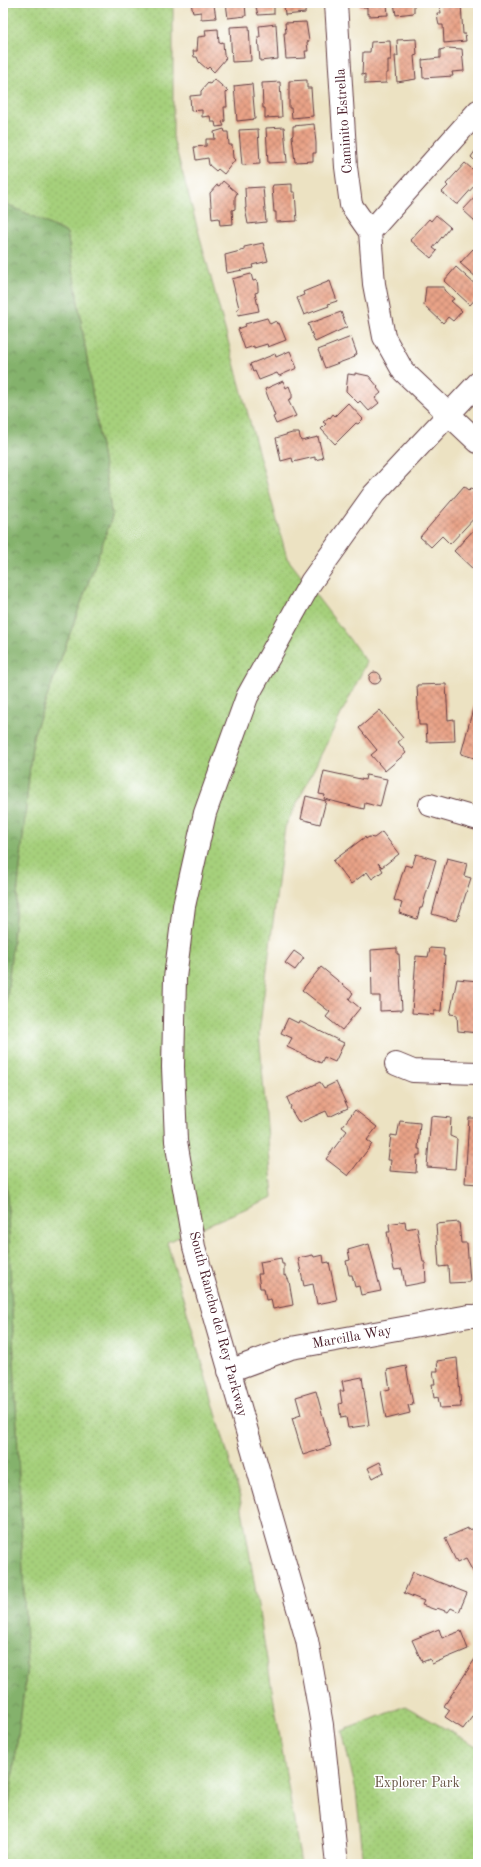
<svg xmlns="http://www.w3.org/2000/svg" width="481" height="1867" font-family="'Old Standard TT',serif">
<style>
.grass{fill:url(#grass-dots);stroke:#787854}
.forest{fill:url(#forest-crowns);stroke:#67684c}
.building{fill:url(#building-cross-hatch)}
.lines{fill:none;stroke-linecap:round;stroke-linejoin:round}
.minor-casing{stroke:#623c42;stroke-width:24}
.minor{stroke:#fff;stroke-width:22}
.labels{text-anchor:middle;dominant-baseline:central;stroke-width:3;stroke-linejoin:round;paint-order:stroke}
.street-label{font-size:14px;fill:#4a1f2b;stroke:#fff}
.park-label{font-size:14px;fill:#665443;stroke:#fff}
</style>
<defs>
<pattern id="grass-dots" width="8" height="8" patternUnits="userSpaceOnUse"><rect width="8" height="8" fill="#a6d07c"/><path d="M2 2h.1M6 6h.1" fill="none" stroke="#90b26b" stroke-width="1.8" stroke-linecap="round"/></pattern>
<pattern id="forest-crowns" width="20" height="18" patternUnits="userSpaceOnUse"><rect width="20" height="18" fill="#84b26c"/><path d="M2 6a3 3 0 1 1 6 0M12 15a3 3 0 1 1 6 0" fill="none" stroke="#6e9059"/></pattern>
<pattern id="building-cross-hatch" width="8" height="8" patternUnits="userSpaceOnUse"><rect width="8" height="8" fill="#e9a387"/><path d="M0 0l8 8M0 8l8-8" fill="none" stroke="#bf846f"/></pattern>
</defs>
<rect width="100%" height="100%" fill="#fff"/>
<filter id="ink" filterUnits="userSpaceOnUse"><feTurbulence type="fractalNoise" baseFrequency=".025" numOctaves="2"/><feDisplacementMap in="SourceGraphic" scale="8" xChannelSelector="R" yChannelSelector="G"/><feConvolveMatrix kernelMatrix="1 2 1 2 8 2 1 2 1" color-interpolation-filters="sRGB"/></filter>
<filter id="wash" filterUnits="userSpaceOnUse"><feTurbulence type="fractalNoise" baseFrequency=".012" numOctaves="4" result="noise"/><feDisplacementMap in="SourceGraphic" scale="16" xChannelSelector="R" yChannelSelector="G"/><feGaussianBlur stdDeviation="0.9" result="paint"/><feColorMatrix in="noise" values="0 0 0 0 0 0 0 0 0 0 0 0 0 0 0 0 0 1.4 0 .05"/><feComposite in="paint" operator="in"/></filter>
<g filter="url(#wash)">
<rect width="100%" height="100%" fill="#ece2c2"/>
<path class="grass" d="M3,3H173V138L287,558L367,662L285,827L259,1033L273,1197L167,1242L240,1497L301,1864H3V1852L27,1667L3,1095V1038L33,736L112,517L67,233L3,202Z
M405,1706L478,1747V1864H364L356,1791L342,1731Z"/>
<path class="forest" d="M3,202L67,233L112,517L33,736L3,1038Z
M3,1095L27,1667L3,1852Z"/>
<g id="blocks">
<path class="building" d="M191,3H218L214,5L216,18L201,19V12L193,13Z
M226,3H245L246,16L228,18Z
M255,3H274V14L258,15Z
M282,3H306L305,13L285,15L284,5H282Z
M359,3H387L388,15L369,16V13L367,14V7H359Z
M394,3H414V13L396,15Z
M461,4L463,34H465L466,41L444,43L443,25H439L438,21L437,13H441L440,6Z
M306,22L309,41L307,42L308,51H305L306,58L286,59L284,33H286L285,23Z
M276,24L278,59L260,61L258,37H260L259,26Z
M249,26L251,61L232,62L230,27Z
M218,29L219,43L223,42L224,55L226,58L214,72L209,67L207,69L199,62L197,57H194L193,51H197L198,37L206,36L205,30Z
M416,39L417,55L414,56L416,79L397,82L395,56H398L397,40Z
M390,41L391,60H388V73H386V83L365,84V74L362,75L363,52H370L371,42Z
M447,48L462,49L464,71L452,72L453,76L423,78L422,60L440,58V50Z
M214,79L228,91L226,93L227,107H224L225,121L222,122L224,126L216,127L215,122H211L210,116L202,117V110L191,111L190,96L201,95V91L208,83L210,84Z
M307,80V88H311L313,116L292,118L291,108H289V81Z
M280,82L282,117L265,118V108H263L262,83Z
M252,84L255,119L237,121L234,86Z
M314,124L316,143V153H313V161L295,162L292,136L293,135V126Z
M284,127L287,162L268,163L266,128Z
M224,129L225,132H228L229,145H232L233,158L235,160L224,174L218,169L216,171L209,165L208,158L196,160L194,147L206,146V139H215L214,132Z
M258,129L260,164L242,165L239,130Z
M478,147V164L471,157Z
M465,163L478,174V187L475,185L458,204H456L442,192L448,186L446,184Z
M223,181L237,193L235,197V209L232,210L233,224L220,225L219,218L212,219L210,193L217,185L219,186Z
M292,184V192H295L297,221L276,222V212H274L272,188L273,185Z
M263,187L266,222L248,224L245,208H246L245,188Z
M478,194V219L476,222L463,210Z
M436,215L450,227L433,248L437,251L431,258L410,240L429,219L431,221Z
M263,243L268,261L252,265L253,268L227,273L225,255L244,250V247Z
M473,249L478,254V279L460,263Z
M456,267L478,287V296L470,305L444,281Z
M251,274L253,281L257,280L258,288V292L255,293L259,311L238,315L237,309L239,308L232,279Z
M330,281L337,301L328,304L329,306L304,315L297,298L304,295L303,292Z
M426,287H444V290L454,299L451,301L462,311L453,321L448,317L443,323L424,305Z
M341,312L347,327L315,342L308,324Z
M267,318L270,324L276,321L277,324L279,323L286,340L268,347L267,344L254,348V346L245,349L238,329L246,326L245,324Z
M351,337L357,354L354,356L355,357L325,368L318,350Z
M290,351L297,368L279,376L277,373L259,380L255,371L253,372L250,364L275,354L276,357Z
M355,373L369,376L378,387L377,388L381,393L375,398L379,403L369,411L360,401L358,403L346,391L348,374L355,375Z
M283,381L286,388L289,386L292,394V398L288,400L296,416L276,424L273,417L275,416L265,389Z
M348,403L363,419L358,424L356,423L335,444L321,429L326,424L323,422L329,417L330,418L333,414L335,416Z
M292,433H299L301,441L318,437L323,458L315,460V457L293,462L292,458L281,461L276,438Z
M464,486L469,490L471,488L474,489L478,492V514L450,544L442,536L431,547L420,537Z
M478,525V568L475,571L454,551Z
M369 678a6 6 0 1 1 12 0a6 6 0 1 1-12 0Z
M446,684L448,720L454,719L455,741L427,742L426,725H419L417,685Z
M474,705L478,706V759L461,754Z
M380,710L403,738L398,742L406,753L385,771L371,755L377,750L359,728Z
M324,771L365,780L366,775L387,779L380,807L365,803L364,809L324,799L325,795L319,794Z
M306,796L326,801L320,824L301,819Z
M382,832L399,854L382,867L378,863L383,871L372,879L367,872L351,884L333,861L365,837L366,839L369,837L374,838Z
M416,854L436,860L422,908H420L417,919L399,913L402,903L394,900L405,865L412,867Z
M447,858L467,863L464,876L471,878L457,921L432,914Z
M397,948V954H399L402,1010L380,1011V996H372L371,950Z
M430,948L444,949L443,956H445L441,1011H434V1015L412,1013L416,956L428,957Z
M294,951L304,958L295,970L285,963Z
M321,967L353,993L349,999L360,1008L342,1030L326,1017L330,1012L302,990Z
M457,979L478,981V1033L458,1031L457,1015L450,1014Z
M288,1018L298,1023L299,1021L344,1043L335,1062L324,1057L321,1063L287,1047L292,1038L281,1033Z
M320,1082L324,1088L336,1082L348,1108L329,1117L326,1111L299,1123L290,1108L291,1107L287,1098Z
M355,1110L377,1127L367,1140L372,1144L348,1176L326,1159L347,1131L342,1127Z
M477,1115H478V1184L465,1183L469,1118H476Z
M431,1116L451,1118L450,1136L457,1139L455,1169L427,1167Z
M400,1121L420,1123L418,1149H420V1155H417L416,1173L390,1171L391,1160H388L391,1135L397,1136Z
M405,1221L406,1229L417,1227L423,1262H425L426,1282L405,1286L402,1269L394,1270L387,1232H390L389,1224Z
M459,1222L461,1243H467L470,1282L449,1283L448,1266L439,1267L436,1224Z
M369,1244L381,1291L361,1295L359,1286L355,1287L352,1275H349L346,1261L350,1260L348,1250Z
M313,1255L314,1257L323,1255L324,1263L329,1262L337,1300L317,1304L313,1284L304,1286L298,1258Z
M281,1258L282,1264H284V1276L286,1275L289,1281L293,1305L273,1309L271,1299L266,1300L264,1288H260L258,1274H262L260,1262Z
M457,1358L461,1407L440,1408L438,1397L434,1398L432,1384H435L433,1371H438L437,1361Z
M406,1366L413,1404L408,1405L410,1413L386,1419L381,1391L390,1389L387,1370Z
M362,1377L369,1425L348,1428L346,1417L341,1418L339,1404L342,1403L340,1391H344L342,1381Z
M316,1391L331,1446L303,1455L292,1418L301,1415L296,1397Z
M380,1462L384,1472L373,1478L368,1468Z
M468,1528V1530L472,1529L478,1536V1576L476,1577L466,1559L457,1563L445,1538Z
M413,1572L467,1593L459,1612L451,1608L448,1612L437,1608L436,1610L422,1605L424,1601L404,1593Z
M439,1629L442,1638L461,1631L468,1649L432,1664L430,1659L422,1662L412,1640Z
M475,1659L478,1661V1709L463,1729L445,1717L450,1710L444,1706Z"/>
</g>
</g>
<g filter="url(#ink)">
<use href="#blocks" fill-opacity="0" stroke="#623c42" stroke-width="1"/>
<g class="lines">
<defs>
<path id="minor" d="M336,3L346,167L351,205L370,232L478,111
M370,232L374,284L384,337L403,371L478,442
M430,805L478,819
M396,1064L413,1071L478,1073
M229,1371L291,1348L469,1316H478
M337,1864L322,1725L307,1640L194,1247L176,1141L173,1067L175,978L184,906L205,813L247,697L311,582L374,494L478,383"/>
</defs>
<use href="#minor" class="minor-casing"/>
<use href="#minor" class="minor"/>
</g>
</g>
<g class="labels">
<g class="street-label">
<text transform="translate(344 121) rotate(-94)">Caminito Estrella</text>
<text transform="translate(218 1324) rotate(75)">South Rancho del Rey Parkway</text>
<text transform="translate(352 1337) rotate(-10)">Marcilla Way</text>
</g>
<g class="park-label">
<text x="417" y="1783">Explorer Park</text>
</g>
</g>
<rect width="481" height="1867" fill="none" stroke="#fff" stroke-width="16"/>
</svg>
